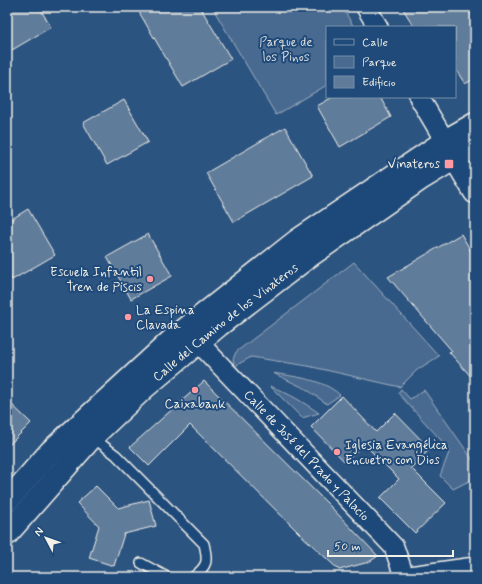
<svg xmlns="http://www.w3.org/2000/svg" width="482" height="584" font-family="Mynerve,sans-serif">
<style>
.green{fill:#496b90;stroke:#9eaebc}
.building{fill:#5e7b9a;stroke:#f4f1e8}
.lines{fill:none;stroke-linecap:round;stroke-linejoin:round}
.service-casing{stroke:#f4f1e8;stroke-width:12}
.minor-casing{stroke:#f4f1e8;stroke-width:22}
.tertiary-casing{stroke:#f4f1e8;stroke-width:25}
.secondary-casing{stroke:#f4f1e8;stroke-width:25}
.service{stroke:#1f4a7a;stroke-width:9}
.minor{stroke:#1f4a7a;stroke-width:19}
.tertiary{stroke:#1f4a7a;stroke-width:22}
.secondary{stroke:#1f4a7a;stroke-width:22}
.poi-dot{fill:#ff9aa2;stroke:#1f4a7a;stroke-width:1.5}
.labels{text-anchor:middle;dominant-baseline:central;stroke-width:4;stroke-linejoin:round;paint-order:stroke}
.park-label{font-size:13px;fill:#dadddb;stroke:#1f4a7a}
.poi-label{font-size:13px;fill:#f4f1e8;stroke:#1f4a7a;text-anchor:end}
.street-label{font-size:13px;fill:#f4f1e8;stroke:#1f4a7a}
</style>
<rect width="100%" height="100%" fill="#2c5481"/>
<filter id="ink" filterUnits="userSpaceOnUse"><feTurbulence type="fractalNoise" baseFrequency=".025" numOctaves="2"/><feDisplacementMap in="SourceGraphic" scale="8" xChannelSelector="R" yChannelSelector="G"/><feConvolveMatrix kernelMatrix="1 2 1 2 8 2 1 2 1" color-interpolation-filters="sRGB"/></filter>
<g filter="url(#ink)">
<path class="green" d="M212,7H342L354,27H327V85L276,115Z
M354,262L439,356L417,370L400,387L308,366L251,357L235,366L233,359L236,352Z
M273,373C296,377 323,379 340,395L327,404L306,389Z
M270,386C288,393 303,402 319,413L302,418Z
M401,389L410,399L424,390L475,463V478L453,489L440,476L450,450L398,393Z"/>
<path class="building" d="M7,7H39L51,27L7,53Z
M136,7H200L231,59L183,87Z
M402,7H467L475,20V78L465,84L455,68V27H414Z
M333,97H380L391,117L340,147L317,106Z
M124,100L148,142L107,165L83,123Z
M285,127L313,176L234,222L206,173Z
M28,209L55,255L12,280L7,271V222Z
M148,234L172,276L131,299L107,257Z
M461,234L475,258V381L449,352L452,351L388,277Z
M204,381L328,504L378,556L369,562L339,570L299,533L190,425L149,466L130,447Z
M342,396L376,432L395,413L430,449L411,468L446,503L415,533L380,498L399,479L364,444L345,462L311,427Z
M7,400L31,423L7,447Z
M96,486L118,508L149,500L156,526L124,534L114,566L89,558L99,526L77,503Z"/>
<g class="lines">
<defs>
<path id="service" d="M92,437L116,455L204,544C208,561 208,566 193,577
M141,563L167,577"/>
<g id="minor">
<path d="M366,7L378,27"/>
<path d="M419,97L445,141"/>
<path id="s1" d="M198,342L394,547L404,576"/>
<path d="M402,577L475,567"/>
</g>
<path id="tertiary" d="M445,142L475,192"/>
<g id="secondary">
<path d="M7,501L51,451L173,339L208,311L298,240L445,141L475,124"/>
<path id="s2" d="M7,534L92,437L145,387L219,325L308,257L422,178L475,146"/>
</g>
</defs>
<use href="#service" class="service-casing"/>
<use href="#minor" class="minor-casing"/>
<use href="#tertiary" class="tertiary-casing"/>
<use href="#secondary" class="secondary-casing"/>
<use href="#service" class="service"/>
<use href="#minor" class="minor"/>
<use href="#tertiary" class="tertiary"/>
<use href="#secondary" class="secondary"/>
</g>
</g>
<g class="poi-dot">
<rect x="444" y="159" width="10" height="10" rx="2"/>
<circle cx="150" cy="279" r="4"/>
<circle cx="128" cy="317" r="4"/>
<circle cx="195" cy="390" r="4"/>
<circle cx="337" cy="452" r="4"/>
</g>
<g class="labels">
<g class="park-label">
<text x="286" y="42">Parque de<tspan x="286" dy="15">los Pinos</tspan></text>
</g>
<g class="poi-label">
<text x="440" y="164">Vinateros</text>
<text x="142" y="272">Escuela Infantil<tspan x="142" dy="15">Tren de Piscis</tspan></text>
<text x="136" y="310" text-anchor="start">La Espina<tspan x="136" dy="15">Clavada</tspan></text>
<text x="195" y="404" text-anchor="middle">Caixabank</text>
<text x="345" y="445" text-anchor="start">Iglesia Evangélica<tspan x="345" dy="15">Encuetro con Dios</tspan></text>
</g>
<g class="street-label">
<text stroke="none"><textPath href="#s2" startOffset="305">Calle del Camino de los Vinateros</textPath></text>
<text stroke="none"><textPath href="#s1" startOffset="157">Calle de José del Prado y Palacio</textPath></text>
</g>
</g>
<rect width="482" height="584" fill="none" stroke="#1f4a7a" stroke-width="24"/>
<rect x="12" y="12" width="458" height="560" fill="none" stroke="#f4f1e8" stroke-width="1.5" filter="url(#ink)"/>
<rect x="326" y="26" width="130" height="72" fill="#1f4a7a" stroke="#748da6"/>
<rect x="334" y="39" width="20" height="6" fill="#1f4a7a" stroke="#748da6"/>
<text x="362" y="46" font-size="12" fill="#f4f1e8">Calle</text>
<rect x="334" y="56" width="20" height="12" fill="#496b90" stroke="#748da6"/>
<text x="362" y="66" font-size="12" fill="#f4f1e8">Parque</text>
<rect x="334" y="76" width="20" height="12" fill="#5e7b9a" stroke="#748da6"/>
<text x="362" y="86" font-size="12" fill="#f4f1e8">Edificio</text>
<g transform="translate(46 538) rotate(311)" stroke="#1f4a7a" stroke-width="3" paint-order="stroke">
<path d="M0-3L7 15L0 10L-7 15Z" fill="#f4f1e8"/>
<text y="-6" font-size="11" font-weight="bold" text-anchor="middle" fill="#f4f1e8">N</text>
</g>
<path d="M328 550v6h125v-6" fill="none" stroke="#f4f1e8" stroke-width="2"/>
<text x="334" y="550" font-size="12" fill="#f4f1e8" stroke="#1f4a7a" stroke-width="3" paint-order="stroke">50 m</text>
</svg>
